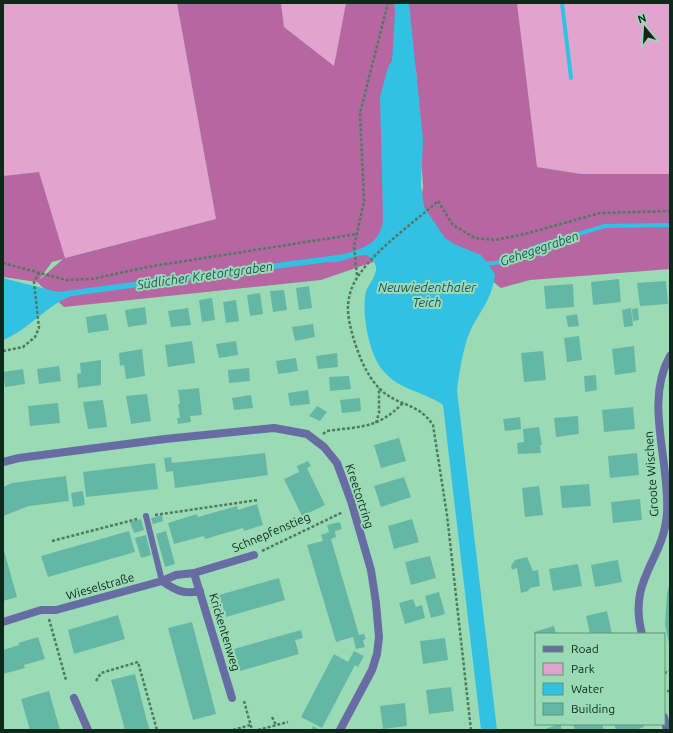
<svg xmlns="http://www.w3.org/2000/svg" width="673" height="733" font-family="Ubuntu,sans-serif">
<style>
.green{fill:#e0a4ce}
.forest{fill:#b667a1;fill-rule:evenodd}
.water{fill:#33c1e3}
.lines{fill:none;stroke-linecap:round;stroke-linejoin:round}
.stream{stroke:#33c1e3;stroke-width:4}
.building{fill:#65b7a5}
.path{stroke:#4e7a60;stroke-width:2.5;stroke-dasharray:3 2;stroke-linecap:butt}
.service{stroke:#676da2;stroke-width:6}
.minor{stroke:#676da2;stroke-width:8}
.labels{text-anchor:middle;dominant-baseline:central;stroke-width:4;stroke-linejoin:round;paint-order:stroke}
.street-label{font-size:12px;fill:#0e291a;stroke:#9adbb5}
.water-label{font-size:13px;font-style:italic;fill:#1b5361;stroke:#9adbb5}
</style>
<rect width="100%" height="100%" fill="#9adbb5"/>
<path class="green" d="M3,3H177L216,219L64,258L39,172L3,176Z
M281,3H346L334,67L284,27Z
M517,3H670V174H581L537,167Z"/>
<path class="forest" d="M177,3H281L284,27L334,66L346,3H517L537,167L581,174H670V269L530,280L501,288L418,222L423,187L416,70L382,259L321,280L64,307L37,282L3,277V176L39,172L65,258L216,219ZM63,259L39,280L52,262Z"/>
<path class="water" d="M394,3H409L423,139L421,185L424,207L445,238L454,244L481,255L495,274C493,296 482,309 472,327C463,346 460,369 457,390L497,730H481L443,405C422,390 398,391 381,368C369,353 361,311 366,292C368,285 375,278 376,270C377,263 371,259 367,255C353,254 342,264 328,262L72,296C46,305 29,330 3,340V278L58,292L345,254C365,248 381,242 383,220L380,97L388,67L392,61L395,13Z"/>
<g class="lines">
<path class="stream" d="M562,3L571,78
M484,264L503,262L538,246L605,226L670,225"/>
</g>
<path class="building" d="M619,279L621,302L593,305L591,282Z
M666,281L668,304L640,306L637,283Z
M573,284L574,307L546,309L544,286Z
M309,286L312,308L299,310L296,288Z
M284,290L287,310L273,312L270,291Z
M260,293L263,314L250,316L247,295Z
M212,298L215,320L202,322L199,300Z
M236,300L239,321L226,323L223,302Z
M145,307L147,324L128,327L125,310Z
M188,308L191,325L171,327L168,311Z
M631,308L633,326L624,327L622,310Z
M638,308L639,320L633,321L632,309Z
M106,314L109,330L88,333L86,317Z
M577,314L579,326L568,327L566,316Z
M313,324L315,337L295,341L292,327Z
M579,336L582,360L567,362L564,338Z
M192,341L195,363L168,367L165,345Z
M236,341L238,355L219,358L216,344Z
M634,346L636,372L615,375L612,349Z
M142,349L145,376L126,379L124,365L120,366L119,353Z
M543,351L546,380L524,382L521,353Z
M337,353L338,367L318,369L316,356Z
M296,358L298,371L278,374L276,361Z
M101,360V385L78,388L77,374L81,373L80,363Z
M59,366L61,381L39,384L37,369Z
M249,368L250,381L229,383L228,370Z
M23,369L25,384L5,387L3,372Z
M596,375L597,390L585,392L584,376Z
M349,376L351,389L330,391L329,377Z
M199,388L202,415L190,416L191,422L178,424L177,418H180L178,404H180L178,390Z
M308,390L310,404L290,406L288,393Z
M147,394L151,421L131,424L126,396Z
M251,395L253,408L234,410L232,398Z
M360,398L361,411L342,413L340,400Z
M103,400L107,427L88,429L83,402Z
M58,403L60,423L30,426L28,406Z
M317,406L327,412L320,421L309,416Z
M633,407L635,429L604,432L602,410Z
M578,416L579,434L556,437L554,418Z
M520,417L521,429L505,431L503,419Z
M539,427L542,445H540L541,453L518,454L517,443L524,442L523,429Z
M399,438L406,461L381,468L374,445Z
M265,453L268,475L175,488L173,471L166,472L164,458L171,457L172,463Z
M637,453L639,475L610,478L608,456Z
M308,461L311,466L307,468L325,505L302,516L284,479L299,472L297,466Z
M155,463L158,489L86,497L83,472Z
M66,476L69,501L29,506L3,516V487L12,483Z
M404,477L411,497L381,507L374,486Z
M589,484L591,506L562,508L560,486Z
M539,486L543,515L525,517L522,488Z
M83,491L85,505L73,507L71,493Z
M640,499L642,520L613,523L611,502Z
M257,504L263,525L244,531L243,528L205,539L204,536L174,544L168,523L197,514L198,517L237,506L238,510Z
M162,515L163,521L153,524L151,518Z
M141,519L144,530L134,533L130,522Z
M412,519L419,542L394,549L388,526Z
M340,522L342,529L335,531L336,537L331,539L359,635L364,634L366,639L363,640L365,647L356,649L353,637L336,642L307,545L323,541L321,535L329,532L327,525Z
M129,531L135,552L48,577L41,556Z
M166,531L175,564L165,567L156,534Z
M146,535L151,555L141,558L135,538Z
M3,547L17,597L3,601Z
M430,556L436,578L411,585L405,562Z
M527,557L533,571L538,570L540,586L530,588L528,591L521,593L517,568L512,570L511,566L515,560Z
M618,560L622,582L595,587L591,565Z
M578,564L582,586L553,591L549,569Z
M279,578L285,600L226,617L219,595Z
M670,583V643H669L665,625L667,593Z
M439,592L445,614L431,618L425,596Z
M413,599L416,607L422,605L425,618L405,624L399,603Z
M607,611L612,634H590L586,616Z
M118,615L125,639L74,654L68,630Z
M192,622L216,714L193,720L168,628Z
M554,626L556,634H536V639L534,632Z
M301,630L303,638L295,640L299,654L240,671L234,649Z
M38,637L45,659L24,665L25,668L3,674V650L19,645L18,643Z
M445,638L448,660L423,664L420,641Z
M354,651L364,656L358,667L355,665L322,728L301,717L334,654L348,662Z
M135,674L147,721L150,730H125L114,690L111,680Z
M451,687L454,711L429,714L426,690Z
M49,691L60,730H30L21,699Z
M405,703L407,726L383,729L380,706Z
M560,724L562,730H542Z
M573,724H602L604,730H575Z
M614,724H643L644,727L635,730H616Z
M313,726L320,730H311Z"/>
<g class="lines">
<path class="path" d="M3,263L66,280L92,279L147,267L357,234
M357,275L354,247L364,201L360,113L388,3
M3,351L23,347L35,337L39,328L34,282L39,273
M376,423L379,413V388
M323,434L327,431C362,426 377,429 403,403
M155,515L258,500
M52,541L137,519
M262,551L343,512
M49,619L66,680
M664,673L670,671
M96,681L101,673L138,662L157,730
M667,691H670
M244,701L252,730
M272,717L276,725
M233,730L250,725
M258,730L288,722
M471,730L447,515L433,425C417,401 397,407 379,388C367,376 359,356 354,340C350,326 346,312 349,298C354,263 412,225 438,201L453,225L475,238L495,240L525,234L600,213L670,211"/>
<path class="service" d="M146,516L162,581"/>
<path class="minor" d="M3,462L19,458L165,439L274,428L307,434L324,447L337,463L351,501L371,570L376,603L379,637L377,654L372,670L340,730
M194,573L232,698
M162,581L176,575L194,573L254,555
M3,622L41,610H56L162,581C175,590 184,595 200,591
M642,634C627,578 665,560 667,512C670,462 644,401 670,356
M74,698L88,730
M664,717L667,730"/>
</g>
<g class="labels">
<g class="street-label">
<text transform="translate(651 474) rotate(-94)">Groote Wischen</text>
<text transform="translate(360 496) rotate(72)">Kreetortring</text>
<text transform="translate(271 532) rotate(-23)">Schnepfenstieg</text>
<text transform="translate(100 586) rotate(-16)">Wieselstraße</text>
<text transform="translate(225 632) rotate(73)">Krickentenweg</text>
</g>
<g class="water-label">
<text transform="translate(539 248) rotate(-19)">Gehegegraben</text>
<text transform="translate(205 275) rotate(-8)">Südlicher Kretortgraben</text>
<text x="427" y="287">Neuwiedenthaler<tspan x="427" dy="15">Teich</tspan></text>
</g>
</g>
<rect width="673" height="733" fill="none" stroke="#0e291a" stroke-width="8"/>
<rect x="535" y="633" width="130" height="92" fill="#9adbb5" stroke="#629477"/>
<rect x="543" y="646" width="20" height="6" fill="#676da2" stroke="#629477"/>
<text x="571" y="653" font-size="12" fill="#0e291a">Road</text>
<rect x="543" y="663" width="20" height="12" fill="#e0a4ce" stroke="#629477"/>
<text x="571" y="673" font-size="12" fill="#0e291a">Park</text>
<rect x="543" y="683" width="20" height="12" fill="#33c1e3" stroke="#629477"/>
<text x="571" y="693" font-size="12" fill="#0e291a">Water</text>
<rect x="543" y="703" width="20" height="12" fill="#65b7a5" stroke="#629477"/>
<text x="571" y="713" font-size="12" fill="#0e291a">Building</text>
<g transform="translate(645 28) rotate(342)" stroke="#9adbb5" stroke-width="3" paint-order="stroke">
<path d="M0-3L7 15L0 10L-7 15Z" fill="#0e291a"/>
<text y="-6" font-size="11" font-weight="bold" text-anchor="middle" fill="#0e291a">N</text>
</g>
</svg>
